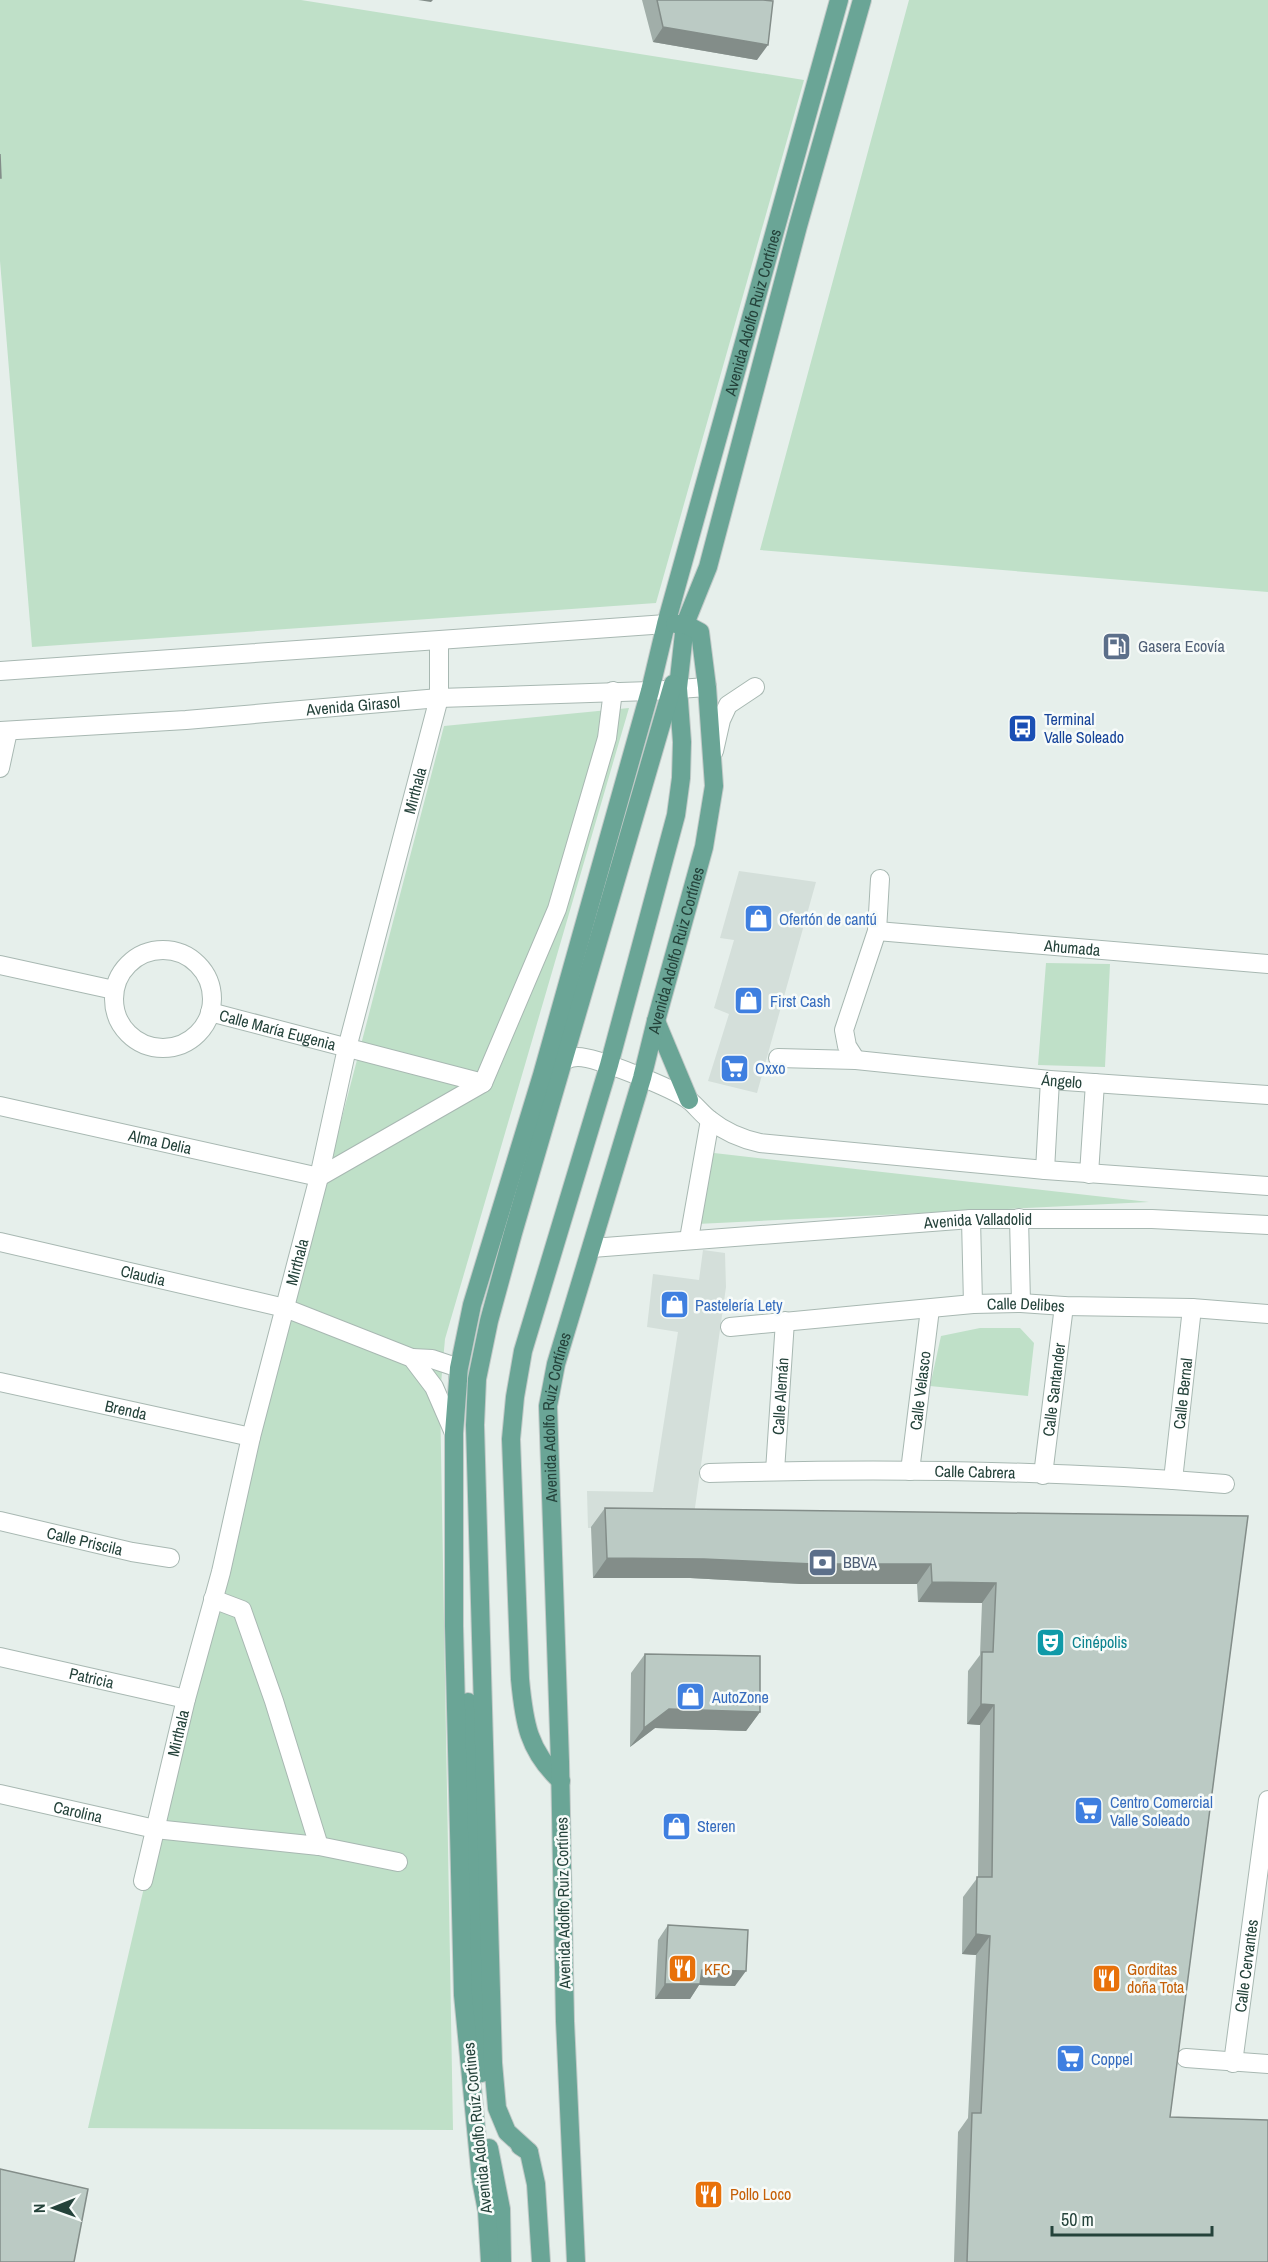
<svg xmlns="http://www.w3.org/2000/svg" width="1268" height="2262" font-family="'Archivo Narrow',sans-serif">
<style>
.built{fill:#d4dfda}
.green{fill:#bfe0c8}
.lines{fill:none;stroke-linecap:round;stroke-linejoin:round}
.minor-casing{stroke:#a8b8b2;stroke-width:20}
.major-casing{stroke:#c2cac8;stroke-width:20}
.minor{stroke:#fff;stroke-width:18}
.major{stroke:#6aa596;stroke-width:18}
.wall{fill:#a1aea9}
.shaded-wall{fill:#838d89}
.building{fill:#bbcac4;stroke:#838d89;stroke-width:1.5}
.labels{text-anchor:middle;dominant-baseline:central;stroke-width:5;stroke-linejoin:round;paint-order:stroke}
.street-label{font-size:16px;fill:#24423a;stroke:#f7fbf9}
.service-label{font-size:16px;fill:#4e5e75;stroke:#f7fbf9;text-anchor:start}
.transit-label{font-size:16px;fill:#164399;stroke:#f7fbf9;text-anchor:start}
.shop-label{font-size:16px;fill:#366cbe;stroke:#f7fbf9;text-anchor:start}
.culture-label{font-size:16px;fill:#0d838f;stroke:#f7fbf9;text-anchor:start}
.food-label{font-size:16px;fill:#c56008;stroke:#f7fbf9;text-anchor:start}
</style>
<rect width="100%" height="100%" fill="#e6efeb"/>
<path class="built" d="M739,871L816,882L757,1093L708,1081L729,1014L714,1008L734,940L720,938Z
M703,1250L725,1253L726,1287L692,1529L588,1528L587,1491L653,1492L678,1332L647,1327L653,1274L699,1280Z"/>
<path class="green" d="M0,0H301L804,80L656,603L32,647L0,261Z
M909,0H1268V592L760,550Z
M629,708L445,1339L440,1395L453,2130L88,2128L166,1793L444,726Z
M1046,963L1110,964L1105,1067L1038,1065Z
M714,1153L1149,1202L697,1224Z
M980,1328H1020L1034,1343L1028,1396L930,1386L941,1336Z"/>
<g class="lines">
<defs>
<g id="minor">
<path d="M0,671L666,624"/>
<path id="s1" d="M0,731L186,720L439,698L650,691L707,687"/>
<path d="M714,751L721,720L728,705L755,687"/>
<path d="M0,768L8,731"/>
<path id="s2" d="M877,931L1268,964"/>
<circle cx="163" cy="999" r="49"/>
<path d="M0,965L114,990"/>
<path id="s3" d="M210,1012L483,1083"/>
<path id="s4" d="M778,1058L856,1060L1050,1080L1268,1095"/>
<path d="M856,1060L847,1046L844,1030L877,931L880,879"/>
<path d="M553,1067C560,1062 568,1057 578,1057C596,1057 675,1089 690,1101C697,1107 703,1115 710,1120C725,1132 742,1139 760,1143L1045,1170L1268,1186"/>
<path id="s5" d="M0,1106L319,1177L483,1083L557,909L607,738L613,691"/>
<path d="M1045,1170L1050,1080"/>
<path d="M1089,1174L1095,1083"/>
<path d="M1019,1218L1021,1303"/>
<path d="M971,1219L973,1304"/>
<path d="M689,1239L710,1120"/>
<path id="s6" d="M0,1242L285,1308L412,1358L434,1387L454,1433"/>
<path id="s7" d="M592,1248L971,1219H1152L1268,1225"/>
<path id="s8" d="M730,1327L973,1304L1021,1303L1064,1306L1192,1308L1268,1314"/>
<path d="M412,1358L432,1359L459,1368L458,1381"/>
<path id="s9" d="M0,1382L251,1437"/>
<path id="s10" d="M775,1471L785,1321"/>
<path id="s11" d="M910,1471L930,1309"/>
<path id="s12" d="M709,1473C881,1468 1054,1470 1225,1484"/>
<path id="s13" d="M1043,1475L1064,1306"/>
<path id="s14" d="M1173,1480L1192,1308"/>
<path id="s15" d="M0,1521L132,1552L170,1558"/>
<path d="M213,1599L242,1610L274,1701L319,1846"/>
<path id="s16" d="M0,1657L186,1699"/>
<path id="s17" d="M0,1794L155,1829L319,1846L398,1862"/>
<path id="s18" d="M143,1881L186,1699L221,1572L251,1437L319,1177L347,1048L439,698V641"/>
<path d="M1186,2058L1268,2064"/>
<path id="s19" d="M1233,2063L1268,1800"/>
</g>
<g id="major">
<path d="M656,1021L689,1100"/>
<path d="M468,1702L477,1991L482,2073"/>
<path d="M561,1781C528,1751 524,1722 520,1679L511,1439L515,1397L523,1351L609,1065L676,815L681,778L682,742L678,688L685,624L708,567L798,226L862,0"/>
<path d="M520,2146L529,2152L536,2184L541,2262"/>
<path d="M489,2148L501,2209L502,2262"/>
<path d="M529,2152L507,2132L497,2108L493,2063L475,1425L477,1379L489,1321L513,1233L673,684"/>
<path id="s20" d="M490,2262L487,2211L481,2180L463,1995L454,1626V1433L459,1368L472,1305L542,1075L650,691L666,624L839,0"/>
<path id="s21" d="M576,2262L565,2021L560,1762L548,1406L556,1364L642,1078L656,1021L704,847L714,786L707,687L700,632L685,624H675"/>
</g>
</defs>
<use href="#minor" class="minor-casing"/>
<use href="#major" class="major-casing"/>
<use href="#minor" class="minor"/>
<use href="#major" class="major"/>
</g>
<path class="wall" d="M642,0H763L757,60L653,42Z
M605,1508L1248,1516L1170,2117L1268,2262H954L958,2132L968,2118L976,1955L962,1954L963,1897L978,1877L980,1725L967,1724L968,1671L980,1655L982,1603L918,1602L917,1584H801L690,1578H593L591,1527Z
M645,1654L760,1712L746,1731L655,1728L630,1747L631,1673Z
M668,1925L735,1986L699,1985L690,1999H655L658,1940Z"/>
<path class="shaded-wall" d="M418,0H433L431,2Z
M663,27L768,45L757,60L653,42Z
M607,1558L704,1559L931,1564L917,1584H801L690,1578H593Z
M932,1582L996,1583L982,1603L918,1602Z
M981,1704L994,1705L980,1725L967,1724Z
M669,1709L760,1712L746,1731L655,1728L630,1747L644,1728Z
M976,1934L990,1936L976,1955L962,1954Z
M702,1970L746,1971L735,1986L699,1985L690,1999H655L665,1984Z"/>
<path class="building" d="M657,0H763L773,1L768,45L663,27Z
M0,154L1,178H0Z
M605,1508L1248,1516L1170,2117L1268,2120V2262H967L972,2113H981L990,1936L976,1934L977,1877H992L994,1705L981,1704L982,1652H993L996,1583L932,1582L931,1564H814L704,1559L607,1558Z
M645,1654L760,1656V1712L669,1709L644,1728Z
M668,1925L748,1930L746,1971L702,1970L700,1984H665Z
M0,2169L88,2189L74,2262H0Z"/>
<defs>
<symbol id="fuel-square" viewBox="-11 -11 22 22"><rect x="-9" y="-9" width="18" height="18" rx="4" fill="#5c6f8a" stroke="#f7fbf9"/><path d="M-5.5-6h7V0h2V4h1.3V-2.5L3-4.5l.8-.8L6-3V5H2.5V1h-1V6h-7ZM-4.2-4.7v3.2H.2V-4.7Z" fill="#fff"/></symbol>
<symbol id="bus-square" viewBox="-11 -11 22 22"><rect x="-9" y="-9" width="18" height="18" rx="4" fill="#1a4fb4" stroke="#f7fbf9"/><path d="M-5-6H5V4H4V6H2V4H-2V6H-4V4H-5ZM-3.5-4V0h7V-4ZM-3.5 1.2v1.5H-2V1.2ZM2 1.2v1.5H3.5V1.2Z" fill="#fff"/></symbol>
<symbol id="shop-square" viewBox="-11 -11 22 22"><rect x="-9" y="-9" width="18" height="18" rx="4" fill="#3f7fe0" stroke="#f7fbf9"/><path d="M-5-2.5h2.3a2.7 3.5 0 0 1 5.4 0H5L5.5 6h-11ZM-1.5-2.5h3a1.5 2.3 0 0 0-3 0Z" fill="#fff"/></symbol>
<symbol id="supermarket-square" viewBox="-11 -11 22 22"><rect x="-9" y="-9" width="18" height="18" rx="4" fill="#3f7fe0" stroke="#f7fbf9"/><path d="M-6-5.5h2.5l.6 2H6L4.5 2H-2.5L-4.4-4H-6ZM-1.5 3.2a1.3 1.3 0 1 0 .1 0ZM3 3.2a1.3 1.3 0 1 0 .1 0Z" fill="#fff"/></symbol>
<symbol id="bank-square" viewBox="-11 -11 22 22"><rect x="-9" y="-9" width="18" height="18" rx="4" fill="#5c6f8a" stroke="#f7fbf9"/><path d="M-6-4H6V4H-6ZM0-2.3a2.3 2.3 0 1 0 0 4.6a2.3 2.3 0 1 0 0-4.6Z" fill="#fff"/></symbol>
<symbol id="theatre-square" viewBox="-11 -11 22 22"><rect x="-9" y="-9" width="18" height="18" rx="4" fill="#0f9aa8" stroke="#f7fbf9"/><path d="M-5-5.5Q0-4 5-5.5V0Q5 5 0 6Q-5 5-5 0ZM-3.3-2.5H-1v1.5H-3.3ZM1-2.5H3.3v1.5H1ZM-2.8 1Q0 5.5 2.8 1Z" fill="#fff"/></symbol>
<symbol id="restaurant-square" viewBox="-11 -11 22 22"><rect x="-9" y="-9" width="18" height="18" rx="4" fill="#e8710a" stroke="#f7fbf9"/><path d="M-5-6h1v4h1v-4h1v4h1v-4h1v5L-1.5 .5V6h-2V.5L-5-1ZM5-6V6H3V1.5H1.5Q1.5-4 5-6Z" fill="#fff"/></symbol>
</defs>
<g fill-rule="evenodd">
<use href="#fuel-square" x="1100" y="630" width="33" height="33"/>
<use href="#bus-square" x="1006" y="712" width="33" height="33"/>
<use href="#shop-square" x="742" y="902" width="33" height="33"/>
<use href="#shop-square" x="732" y="984" width="33" height="33"/>
<use href="#supermarket-square" x="718" y="1052" width="33" height="33"/>
<use href="#shop-square" x="658" y="1288" width="33" height="33"/>
<use href="#bank-square" x="806" y="1546" width="33" height="33"/>
<use href="#theatre-square" x="1034" y="1626" width="33" height="33"/>
<use href="#shop-square" x="674" y="1680" width="33" height="33"/>
<use href="#supermarket-square" x="1072" y="1794" width="33" height="33"/>
<use href="#shop-square" x="660" y="1810" width="33" height="33"/>
<use href="#restaurant-square" x="666" y="1952" width="33" height="33"/>
<use href="#restaurant-square" x="1090" y="1962" width="33" height="33"/>
<use href="#supermarket-square" x="1054" y="2042" width="33" height="33"/>
<use href="#restaurant-square" x="692" y="2178" width="33" height="33"/>
</g>
<g class="labels">
<g class="street-label">
<text stroke="none"><textPath href="#s20" startOffset="1992">Avenida Adolfo Ruiz Cortínes</textPath></text>
<text stroke="none"><textPath href="#s1" startOffset="354">Avenida Girasol</textPath></text>
<text stroke="none"><textPath href="#s18" startOffset="1124">Mirthala</textPath></text>
<text stroke="none"><textPath href="#s2" startOffset="196">Ahumada</textPath></text>
<text stroke="none"><textPath href="#s21" startOffset="1330">Avenida Adolfo Ruiz Cortínes</textPath></text>
<text stroke="none"><textPath href="#s3" startOffset="70">Calle María Eugenia</textPath></text>
<text stroke="none"><textPath href="#s4" startOffset="285">Ángelo</textPath></text>
<text stroke="none"><textPath href="#s5" startOffset="164">Alma Delia</textPath></text>
<text stroke="none"><textPath href="#s7" startOffset="387">Avenida Valladolid</textPath></text>
<text stroke="none"><textPath href="#s18" startOffset="638">Mirthala</textPath></text>
<text stroke="none"><textPath href="#s6" startOffset="147">Claudia</textPath></text>
<text stroke="none"><textPath href="#s8" startOffset="297">Calle Delibes</textPath></text>
<text stroke="none"><textPath href="#s11" startOffset="81">Calle Velasco</textPath></text>
<text stroke="none"><textPath href="#s13" startOffset="86">Calle Santander</textPath></text>
<text stroke="none"><textPath href="#s14" startOffset="87">Calle Bernal</textPath></text>
<text stroke="none"><textPath href="#s10" startOffset="75">Calle Alemán</textPath></text>
<text stroke="none"><textPath href="#s9" startOffset="129">Brenda</textPath></text>
<text stroke="none"><textPath href="#s21" startOffset="846">Avenida Adolfo Ruiz Cortínes</textPath></text>
<text stroke="none"><textPath href="#s12" startOffset="266">Calle Cabrera</textPath></text>
<text stroke="none"><textPath href="#s15" startOffset="87">Calle Priscila</textPath></text>
<text stroke="none"><textPath href="#s16" startOffset="94">Patricia</textPath></text>
<text stroke="none"><textPath href="#s18" startOffset="152">Mirthala</textPath></text>
<text stroke="none"><textPath href="#s17" startOffset="80">Carolina</textPath></text>
<text transform="translate(563 1903) rotate(-91)">Avenida Adolfo Ruiz Cortínes</text>
<text stroke="none"><textPath href="#s19" startOffset="98">Calle Cervantes</textPath></text>
<text transform="translate(477 2128) rotate(-96)">Avenida Adolfo Ruíz Cortines</text>
</g>
<g class="service-label">
<text x="1138" y="646">Gasera Ecovía</text>
<text x="843" y="1562">BBVA</text>
</g>
<g class="transit-label">
<text x="1044" y="719">Terminal<tspan x="1044" dy="18">Valle Soleado</tspan></text>
</g>
<g class="shop-label">
<text x="779" y="919">Ofertón de cantú</text>
<text x="770" y="1001">First Cash</text>
<text x="755" y="1068">Oxxo</text>
<text x="695" y="1305">Pastelería Lety</text>
<text x="712" y="1697">AutoZone</text>
<text x="1110" y="1802">Centro Comercial<tspan x="1110" dy="18">Valle Soleado</tspan></text>
<text x="697" y="1826">Steren</text>
<text x="1091" y="2059">Coppel</text>
</g>
<g class="culture-label">
<text x="1072" y="1642">Cinépolis</text>
</g>
<g class="food-label">
<text x="704" y="1969">KFC</text>
<text x="1127" y="1969">Gorditas<tspan x="1127" dy="18">doña Tota</tspan></text>
<text x="730" y="2194">Pollo Loco</text>
</g>
</g>
<g transform="translate(54 2208) rotate(269)" stroke="#f7fbf9" stroke-width="4.5" paint-order="stroke">
<path d="M0-4.5L10 22L0 15L-10 22Z" fill="#24423a"/>
<text y="-9" font-size="16" font-weight="bold" text-anchor="middle" fill="#24423a">N</text>
</g>
<path d="M1052 2226v9h160v-9" fill="none" stroke="#24423a" stroke-width="3"/>
<text x="1061" y="2226" font-size="18" fill="#24423a" stroke="#f7fbf9" stroke-width="4.5" paint-order="stroke">50 m</text>
</svg>
